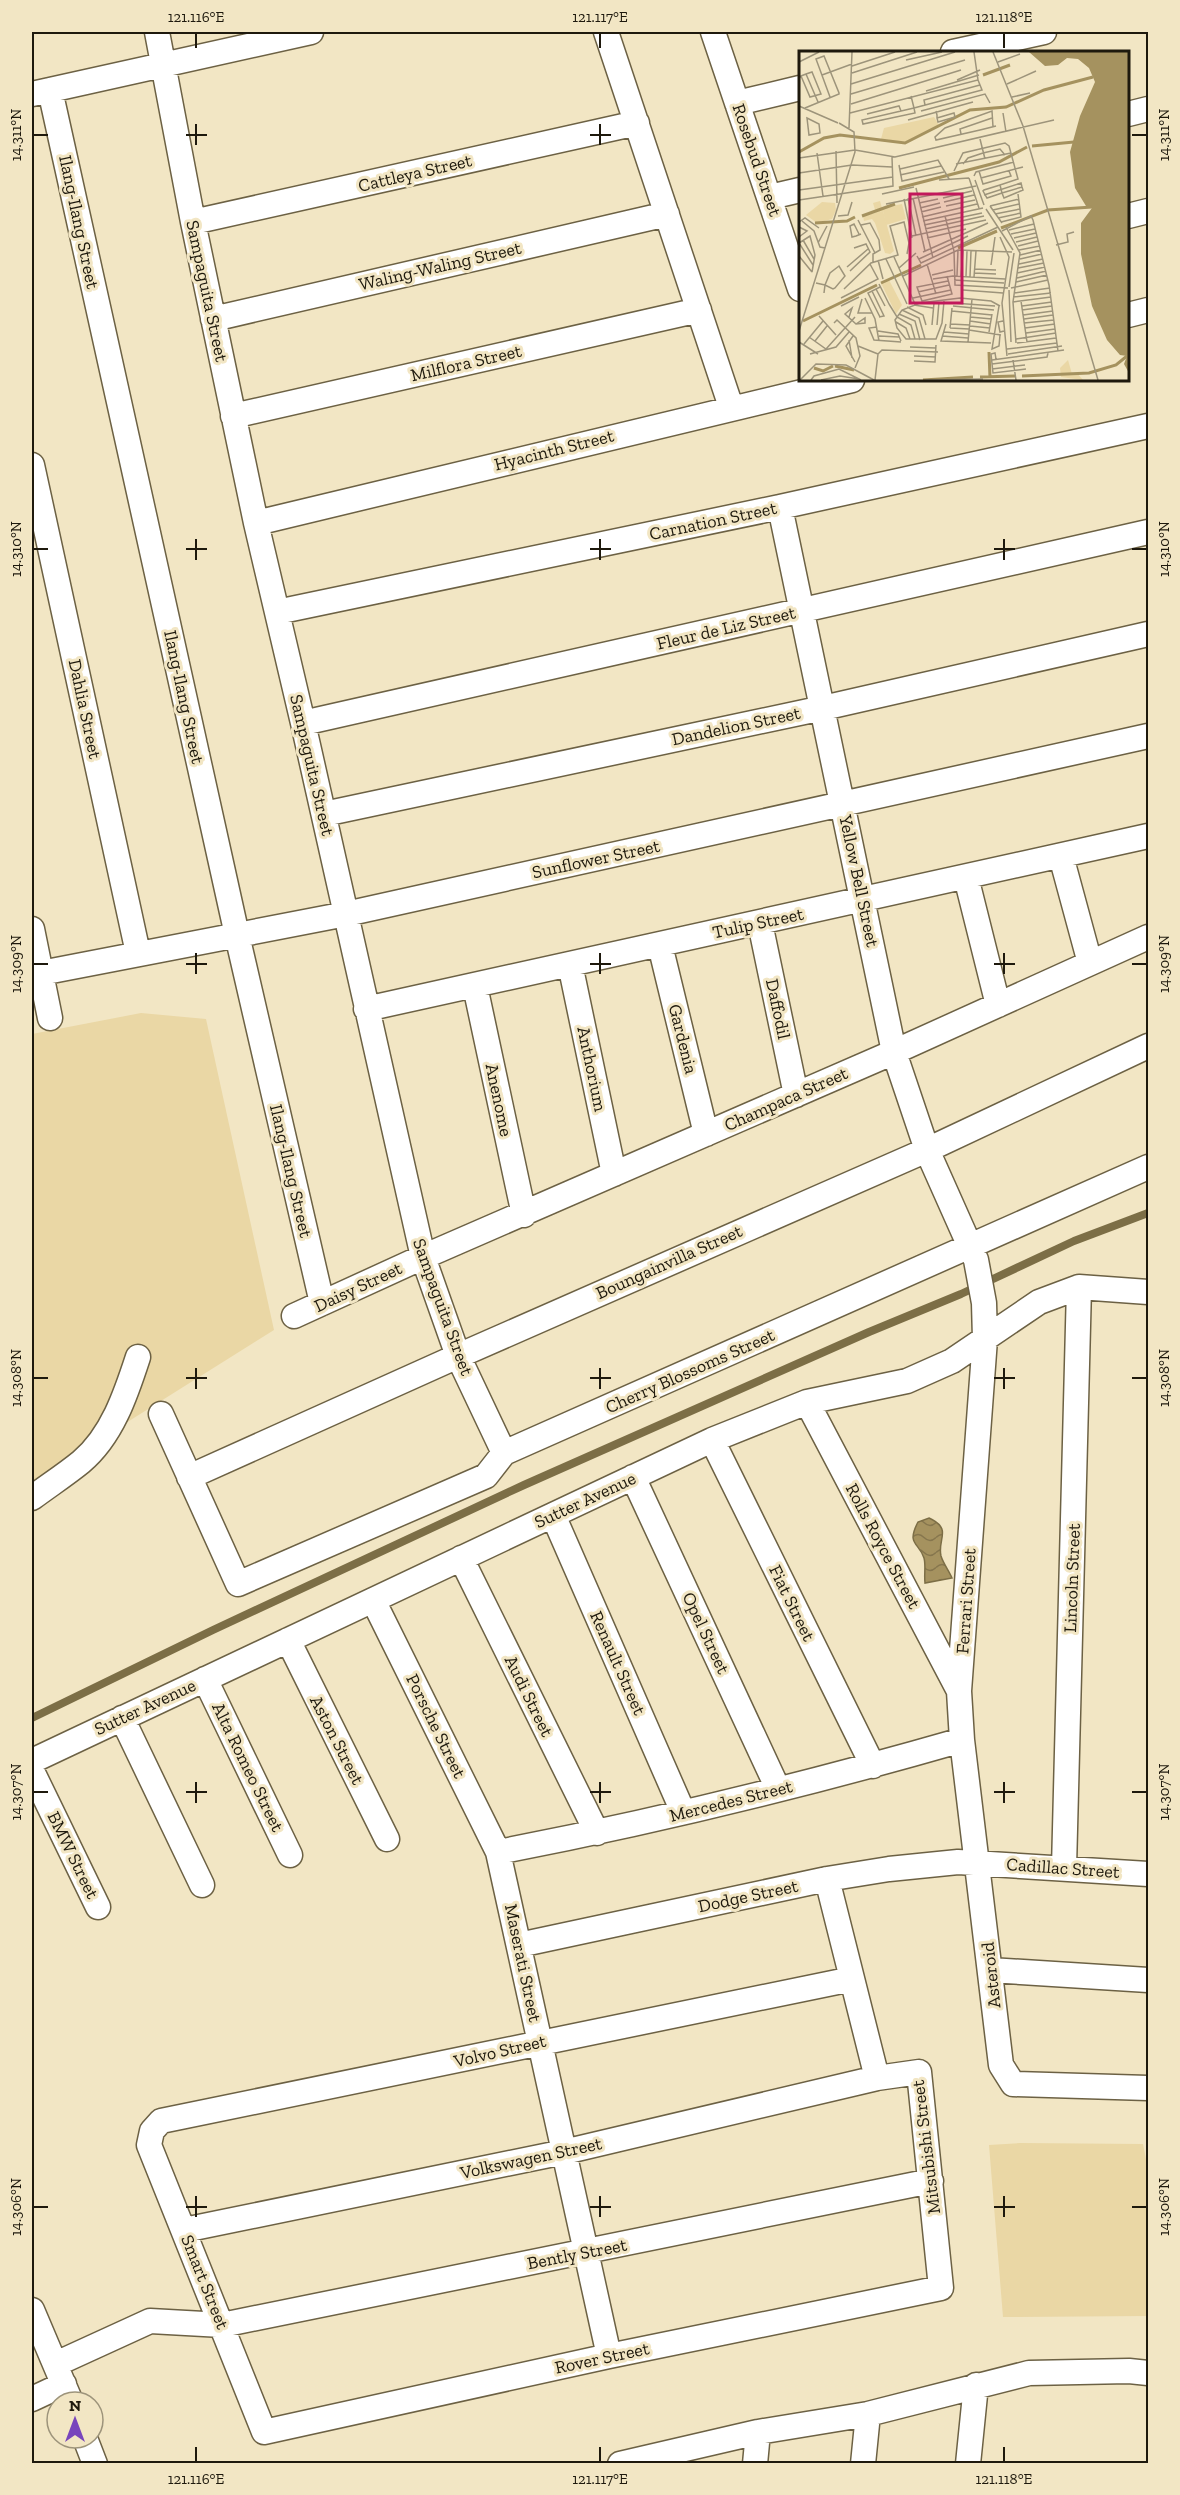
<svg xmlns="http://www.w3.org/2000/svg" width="1180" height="2495" font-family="'Zilla Slab',serif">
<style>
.grass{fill:#ead7a5}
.water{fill:url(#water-waves);stroke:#7c6e46;stroke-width:1.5}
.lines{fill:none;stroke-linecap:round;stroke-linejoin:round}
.stream{stroke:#7c6e46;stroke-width:8}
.street-casing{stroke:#6c6144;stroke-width:27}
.street{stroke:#fff;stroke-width:24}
.ticks{fill:none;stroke:#1e190d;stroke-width:2}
.labels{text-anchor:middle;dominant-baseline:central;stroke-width:6;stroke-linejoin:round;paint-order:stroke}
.street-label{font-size:18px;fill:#1e190d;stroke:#f2e6c4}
.inset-river{fill:none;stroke:#a5925f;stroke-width:3}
.inset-road{fill:none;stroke:#9d947b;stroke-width:1.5}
.view{fill:#c2185b;fill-opacity:0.15;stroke:#c2185b;stroke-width:3}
.inset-edge{fill:none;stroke:#1e190d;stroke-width:3}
.neatline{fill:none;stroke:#1e190d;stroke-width:2}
.ticks-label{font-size:15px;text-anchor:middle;fill:#1e190d}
</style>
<defs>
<pattern id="water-waves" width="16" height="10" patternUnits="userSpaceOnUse" patternTransform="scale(1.5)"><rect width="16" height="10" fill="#a5925f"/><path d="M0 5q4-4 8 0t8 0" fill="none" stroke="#86764d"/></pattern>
</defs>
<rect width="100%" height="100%" fill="#f2e6c4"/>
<path class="grass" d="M141,1013L206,1019L274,1330L32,1482V1034Z
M1020,2143L1143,2144L1148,2169V2316L1003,2317L989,2145Z"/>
<path class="water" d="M929,1518C953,1529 937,1539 941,1556C943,1563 949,1571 952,1578L925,1583C924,1575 926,1565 924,1558C919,1542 906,1545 918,1522Z"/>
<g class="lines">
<path class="stream" d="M32,1718L213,1630L524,1485L869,1332L961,1294L1074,1241L1148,1213"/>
<defs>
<path id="street" d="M157,32L193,222L256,523L303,723L423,1257L458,1356L504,1453
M606,32L731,407
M713,32L800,289
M953,52L1044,32
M50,90L237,935L322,1303
M32,94L311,32
M737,103L800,88
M1128,114L1148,109
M770,197L800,190
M1128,216L1148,211
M193,222L637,123
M1128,315L1148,310
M213,319L667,214
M233,416L699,310
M32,465L138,953
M780,507L894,1052L927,1150L976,1260L984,1303L985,1339L959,1691L962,1740L1001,2065L1013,2084L1148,2088
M256,523L852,380
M277,612L780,507L1148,426
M303,723L1148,532
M324,814L823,708L1148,634
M1061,856L1090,963
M966,877L998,1005
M760,923L796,1095
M32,929L50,1018
M660,945L706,1134
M570,964L614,1174
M41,973L346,914L1148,736
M475,986L524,1215
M366,1009L1148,836
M294,1316L423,1257L894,1052L1148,937
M807,1402L959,1691
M161,1414L238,1584L486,1476L504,1453L1148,1167
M712,1440L873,1766
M189,1477L458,1356L927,1150L1148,1046
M633,1477L778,1789
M32,1498C48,1486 65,1475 81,1462C112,1436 126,1394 138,1357
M553,1515L683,1812
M461,1558L597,1833
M373,1600L498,1852L609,2356
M288,1640L387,1839
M205,1679L290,1855
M122,1718L202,1885
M32,1761L712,1440L807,1402L907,1381L952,1361L1039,1302L1079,1287L1148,1292
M32,1771L98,1907
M498,1852C654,1822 809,1784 962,1740
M1064,1868L1079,1287
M827,1879L877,2078
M519,1945L827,1879L889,1869L958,1862L1148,1874
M990,1970L1148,1980
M184,2230L564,2152L877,2078L919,2072L941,2288L609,2356L264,2432L149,2145L152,2131L161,2121L852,1979
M32,2310L71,2402
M56,2364L150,2321L222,2325L931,2181
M32,2399L64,2384
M85,2438L95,2464
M620,2464L758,2432L868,2414L1029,2373L1129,2371L1148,2373
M755,2464L758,2432
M863,2464L868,2414
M968,2464L976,2385"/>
</defs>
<use href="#street" class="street-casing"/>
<use href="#street" class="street"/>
</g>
<path class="ticks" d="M196,33V48M600,33V48M1004,33V48M196,124V145M600,124V145M33,135H48M186,135H207M590,135H611M1132,135H1147M196,539V560M600,539V560M1004,539V560M33,549H48M186,549H207M590,549H611M994,549H1015M1132,549H1147M196,953V974M600,953V974M1004,953V974M33,964H48M186,964H207M590,964H611M994,964H1015M1132,964H1147M196,1368V1389M600,1368V1389M1004,1368V1389M33,1378H48M186,1378H207M590,1378H611M994,1378H1015M1132,1378H1147M196,1782V1803M600,1782V1803M1004,1782V1803M33,1792H48M186,1792H207M590,1792H611M994,1792H1015M1132,1792H1147M196,2196V2217M600,2196V2217M1004,2196V2217M33,2207H48M186,2207H207M590,2207H611M994,2207H1015M1132,2207H1147M196,2447V2462M600,2447V2462M1004,2447V2462"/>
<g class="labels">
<g class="street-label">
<text transform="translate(757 160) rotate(71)">Rosebud Street</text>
<text transform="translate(415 173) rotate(-13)">Cattleya Street</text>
<text transform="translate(79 222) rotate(78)">Ilang-Ilang Street</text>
<text transform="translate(440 266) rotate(-13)">Waling-Waling Street</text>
<text transform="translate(207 291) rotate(78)">Sampaguita Street</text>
<text transform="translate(466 363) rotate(-13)">Milflora Street</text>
<text transform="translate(554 450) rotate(-14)">Hyacinth Street</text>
<text transform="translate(713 521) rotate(-12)">Carnation Street</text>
<text transform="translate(726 628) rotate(-13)">Fleur de Liz Street</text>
<text transform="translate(184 697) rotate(78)">Ilang-Ilang Street</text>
<text transform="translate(85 709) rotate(78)">Dahlia Street</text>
<text transform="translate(736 726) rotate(-12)">Dandelion Street</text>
<text transform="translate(312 765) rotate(77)">Sampaguita Street</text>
<text transform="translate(596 859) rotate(-12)">Sunflower Street</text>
<text transform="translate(859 881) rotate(78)">Yellow Bell Street</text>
<text transform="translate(758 923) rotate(-12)">Tulip Street</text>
<text transform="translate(778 1009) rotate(78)">Daffodil</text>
<text transform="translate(683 1039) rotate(76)">Gardenia</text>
<text transform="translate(592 1069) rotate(78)">Anthorium</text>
<text transform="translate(786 1099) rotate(-24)">Champaca Street</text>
<text transform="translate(499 1100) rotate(78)">Anenome</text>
<text transform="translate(291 1171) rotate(77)">Ilang-Ilang Street</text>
<text transform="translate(669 1262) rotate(-24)">Boungainvilla Street</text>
<text transform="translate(358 1287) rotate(-25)">Daisy Street</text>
<text transform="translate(443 1307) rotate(70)">Sampaguita Street</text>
<text transform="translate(690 1371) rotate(-24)">Cherry Blossoms Street</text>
<text transform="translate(585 1500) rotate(-25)">Sutter Avenue</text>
<text transform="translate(883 1546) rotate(62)">Rolls Royce Street</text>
<text transform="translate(1072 1578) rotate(-88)">Lincoln Street</text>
<text transform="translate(966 1601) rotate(-86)">Ferrari Street</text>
<text transform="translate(792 1603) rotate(64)">Fiat Street</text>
<text transform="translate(706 1633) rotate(65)">Opel Street</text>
<text transform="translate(618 1663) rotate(66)">Renault Street</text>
<text transform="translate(529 1696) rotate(64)">Audi Street</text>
<text transform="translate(145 1707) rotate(-25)">Sutter Avenue</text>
<text transform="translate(436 1726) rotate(64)">Porsche Street</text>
<text transform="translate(337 1740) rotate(63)">Aston Street</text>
<text transform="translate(248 1767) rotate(64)">Alta Romeo Street</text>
<text transform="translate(731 1801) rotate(-14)">Mercedes Street</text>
<text transform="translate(73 1855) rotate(64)">BMW Street</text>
<text transform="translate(1063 1868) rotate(4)">Cadillac Street</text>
<text transform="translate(748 1896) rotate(-12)">Dodge Street</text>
<text transform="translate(523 1963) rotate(78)">Maserati Street</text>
<text transform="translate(991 1975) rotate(-96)">Asteroid</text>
<text transform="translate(500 2051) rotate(-13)">Volvo Street</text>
<text transform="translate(926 2147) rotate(-97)">Mitsubishi Street</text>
<text transform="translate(531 2158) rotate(-12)">Volkswagen Street</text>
<text transform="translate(577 2254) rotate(-11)">Bently Street</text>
<text transform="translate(205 2282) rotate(68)">Smart Street</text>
<text transform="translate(602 2358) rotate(-12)">Rover Street</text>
</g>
</g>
<g transform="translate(799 51)">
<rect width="330" height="330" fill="#f2e6c4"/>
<path d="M135,66L140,74L106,91L82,88L85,77ZM84,160L95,200L91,203L86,202L76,172L73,168L65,170L64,165Z" fill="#ead7a5"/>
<path d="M81,150L83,157L103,153L107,168L87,174L84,160L77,162L74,152ZM90,229L103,254L97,263L82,232ZM269,309L273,323L278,322L284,329L262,326L261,317Z" fill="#ead7a5"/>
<path d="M23,151L36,152L37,159L33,168L18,172L7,164Z" fill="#ead7a5"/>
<path d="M230,1H330V322L325,313L328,305L321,304L308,289L293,255L282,203V172L293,157L287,155L276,137L271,101L281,65L296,31L290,17L279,8L268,7L259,14L246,15Z" fill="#a5925f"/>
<path class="inset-river" d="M184,24L211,14M233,95L275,91M0,101L25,87L41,84L106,92L171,59L207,56L245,39L294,26M100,137L200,111L228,96M63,165L96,153M16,172L48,170L56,166M202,177L249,159L293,156M159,197L198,180M82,232L122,214M4,270L78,234M190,301L191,327M36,315L55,319M15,317L24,320L34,315M223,325L290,322L317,314L328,305M181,326L216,325M124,329L174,326"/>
<path class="inset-road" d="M194,1L224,75L299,329M107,9L143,1M0,11L20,1M199,11L221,3M53,15L96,1M53,22L118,1M7,23L19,51M23,24L53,13M0,27L2,25L7,23L13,21L22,43L11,46L2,25M158,29L181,19M52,33L156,1M208,33L237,20M127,40L180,24M52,43L166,9M112,45L115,57L116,62L64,73L63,69L115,57L183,39L179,29M213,46L231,42M52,53L162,19M126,54L125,49L181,34M0,55L39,72M6,57L40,43V42L25,5L17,8L31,46M122,60L186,43L191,52M137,60L138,64V67L139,71L156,66L155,62L138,67M51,62L179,29L175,1M204,62L207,81M68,63L100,55L102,60M8,67L20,73L21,82L10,84ZM109,69L174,51M194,76L193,60L146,77L136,86L137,89L181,79L197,75M50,77L53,1M162,83L161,78L193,67M181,88L186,108M56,99L96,106L255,69M37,100L38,152M18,102L24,145M0,107L56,99M157,113L212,102M164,113L169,107L184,102L201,98L206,104M53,114L93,116M100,114L103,130L145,121M101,118L139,109L150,128M155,120L164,102L206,92L210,95L219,128L201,134L185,139L184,140L188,147L203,142L223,136L224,139L205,147L203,142L201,134M180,120L184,133L212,125L210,120M0,122L53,114M101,124L142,115M175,125L177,121L215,111M170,127L180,157M182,127L224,116M140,129L170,127M176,129L185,154M117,137L134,207M0,139L94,126M83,143L115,136M185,144L222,132L223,136M109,147L117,185M114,147L126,200M144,147L173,140M105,148L113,187M0,149L94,135L93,106M145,151L175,144M120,152L139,148M87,153L177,135M147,155L176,149M191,155L203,172M191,155L220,148M121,157L141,152M187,158L214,199M194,159L220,153M122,161L142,156M196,163L221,158M39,165L49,164L53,151M146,165L155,200L156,234L209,237M123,166L178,153M199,167L222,162M59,169L76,202M3,170L15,180L21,196L26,197M124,170L184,157M0,171L6,167L20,177M202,171L222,166L219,143M62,174L71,172L80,189L81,199L74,203V211M125,174L183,162M0,176L8,180L0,186M207,176L221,202L214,251L217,292M126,178L185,165M210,179L235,173M203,180L232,165L234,169L250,234L259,300M60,183L55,173L51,175L53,186L57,185L62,183M212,183L236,178M113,185L187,169M201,186L210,206L203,252L208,305M128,187L167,178M215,187L237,182M4,189L15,208M217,191L238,186M19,192L28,175M257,194L269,191L268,183L275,181M219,195L239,190M220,199L241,195M124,201L189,172M221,204L242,199M0,205L13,221M118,205L122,212L199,176M95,206L116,253M87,208L108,253M120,208L169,185M221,208L243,203M79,209L84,228M128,213L137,243M220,213L244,208M192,214L196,186M48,216L69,198M100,217L117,202M219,217L245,212M175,218L197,219M51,220L71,201L67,193L55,197M13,221L16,204L11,185L0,192L14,214M175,222L197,223M218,222L246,216M133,224L154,219M104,225L159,199L213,201M148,225L153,243L123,250L118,236L149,230M158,225L159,199M162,225L164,200M167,225L168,200M171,226L172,200M175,226L177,200M218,227L247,220M134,228L154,225L206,228M155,229L205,232M217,231L248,224M17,232L26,234L34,238L36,237L46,225L40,215L31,222L26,234L25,242M80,233L90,253M210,236L215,202M212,237L249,229M45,238L72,212L99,204L91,175L105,171L110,192L108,203M77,238L86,255M164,239L204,242M210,239L212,291M73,240L85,265L80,266M119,241L150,234M215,242L251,237M214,246L252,242M42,247L79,228L71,213M66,247L76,268L80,290M114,247L152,239M63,248L59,262H73M145,250L143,272L137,288H107L98,277L96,269L103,259L121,252L161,247L192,250L201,255M222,250L228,291M214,251L252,246M154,252L196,255M90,253L98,266L112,274L116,288M115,254L134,257M42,255L60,246M154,255L195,259M200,255L193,298L200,295L201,284M223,255L253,251M108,256L124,264L127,274M103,259L120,267L126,288M223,259L253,255M153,260L193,264M100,263L116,270L121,289M224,264L254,260M20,265L37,284M50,266L53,257L46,263L57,273L66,272V267L57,273M81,266L69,242L81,236M171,266L193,268M225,268L254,264M171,270L192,273M204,270L199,271L201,281L205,280M97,271L107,277L111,288M35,272L38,269L57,287L61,305L56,317M225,272L255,269M147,273L142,290L192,292M151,273L171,274M133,274L135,252M138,274L140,251M171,275L191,277M78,276L70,277L75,289L102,291M151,277L153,257M151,277L170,278M226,277L256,273M170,279L202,284M0,280L56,101L55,81L40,72M79,280L99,283L102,290M145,281L170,283M190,281L193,263M227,282L256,278M54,285L47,295L56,311M80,285L100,286M143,285L169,287M10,286L27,298L56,266M217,288L257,282M50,289L53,307M16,290L28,275M0,291L19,303M169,291L173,248M218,292L257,287M5,293L24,270M59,295L79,303M111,296L137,297M208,298L258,292M11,303L37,296L50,281M79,303L83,299L139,301M209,303L263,295M115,305L137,306M197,308L196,302L192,303L194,322L227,318M193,309L265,299M214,309L217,329M115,310L136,311L137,294M193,313L248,306L249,302M193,318L226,314M1,329L17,313L47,314L75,329M12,329L15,325L40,318L62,329M22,329L41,325L60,328M76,329L79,303M127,329L184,328"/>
<path class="view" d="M111,143H163V252H111Z"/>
<rect width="330" height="330" class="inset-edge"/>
</g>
<rect width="1180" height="2495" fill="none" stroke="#f2e6c4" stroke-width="66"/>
<g transform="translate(75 2420)"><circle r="28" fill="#f2e6c4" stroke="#9d947b" stroke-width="1.5"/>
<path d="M0-4.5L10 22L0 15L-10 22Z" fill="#7845bc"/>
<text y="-9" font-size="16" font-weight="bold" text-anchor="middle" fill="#1e190d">N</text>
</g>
<rect x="33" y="33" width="1114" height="2429" class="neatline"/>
<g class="ticks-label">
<text x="196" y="22">121.116°E</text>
<text x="600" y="22">121.117°E</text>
<text x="1004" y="22">121.118°E</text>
<text transform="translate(16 135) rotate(-90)" y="5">14.311°N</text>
<text transform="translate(1164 135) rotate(-90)" y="5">14.311°N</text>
<text transform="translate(16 549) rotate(-90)" y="5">14.310°N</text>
<text transform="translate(1164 549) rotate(-90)" y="5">14.310°N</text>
<text transform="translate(16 964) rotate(-90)" y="5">14.309°N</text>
<text transform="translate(1164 964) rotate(-90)" y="5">14.309°N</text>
<text transform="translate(16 1378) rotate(-90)" y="5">14.308°N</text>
<text transform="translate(1164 1378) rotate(-90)" y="5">14.308°N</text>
<text transform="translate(16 1792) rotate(-90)" y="5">14.307°N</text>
<text transform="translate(1164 1792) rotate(-90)" y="5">14.307°N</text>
<text transform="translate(16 2207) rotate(-90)" y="5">14.306°N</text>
<text transform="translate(1164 2207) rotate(-90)" y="5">14.306°N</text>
<text x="196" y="2484">121.116°E</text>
<text x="600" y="2484">121.117°E</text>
<text x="1004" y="2484">121.118°E</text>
</g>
</svg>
